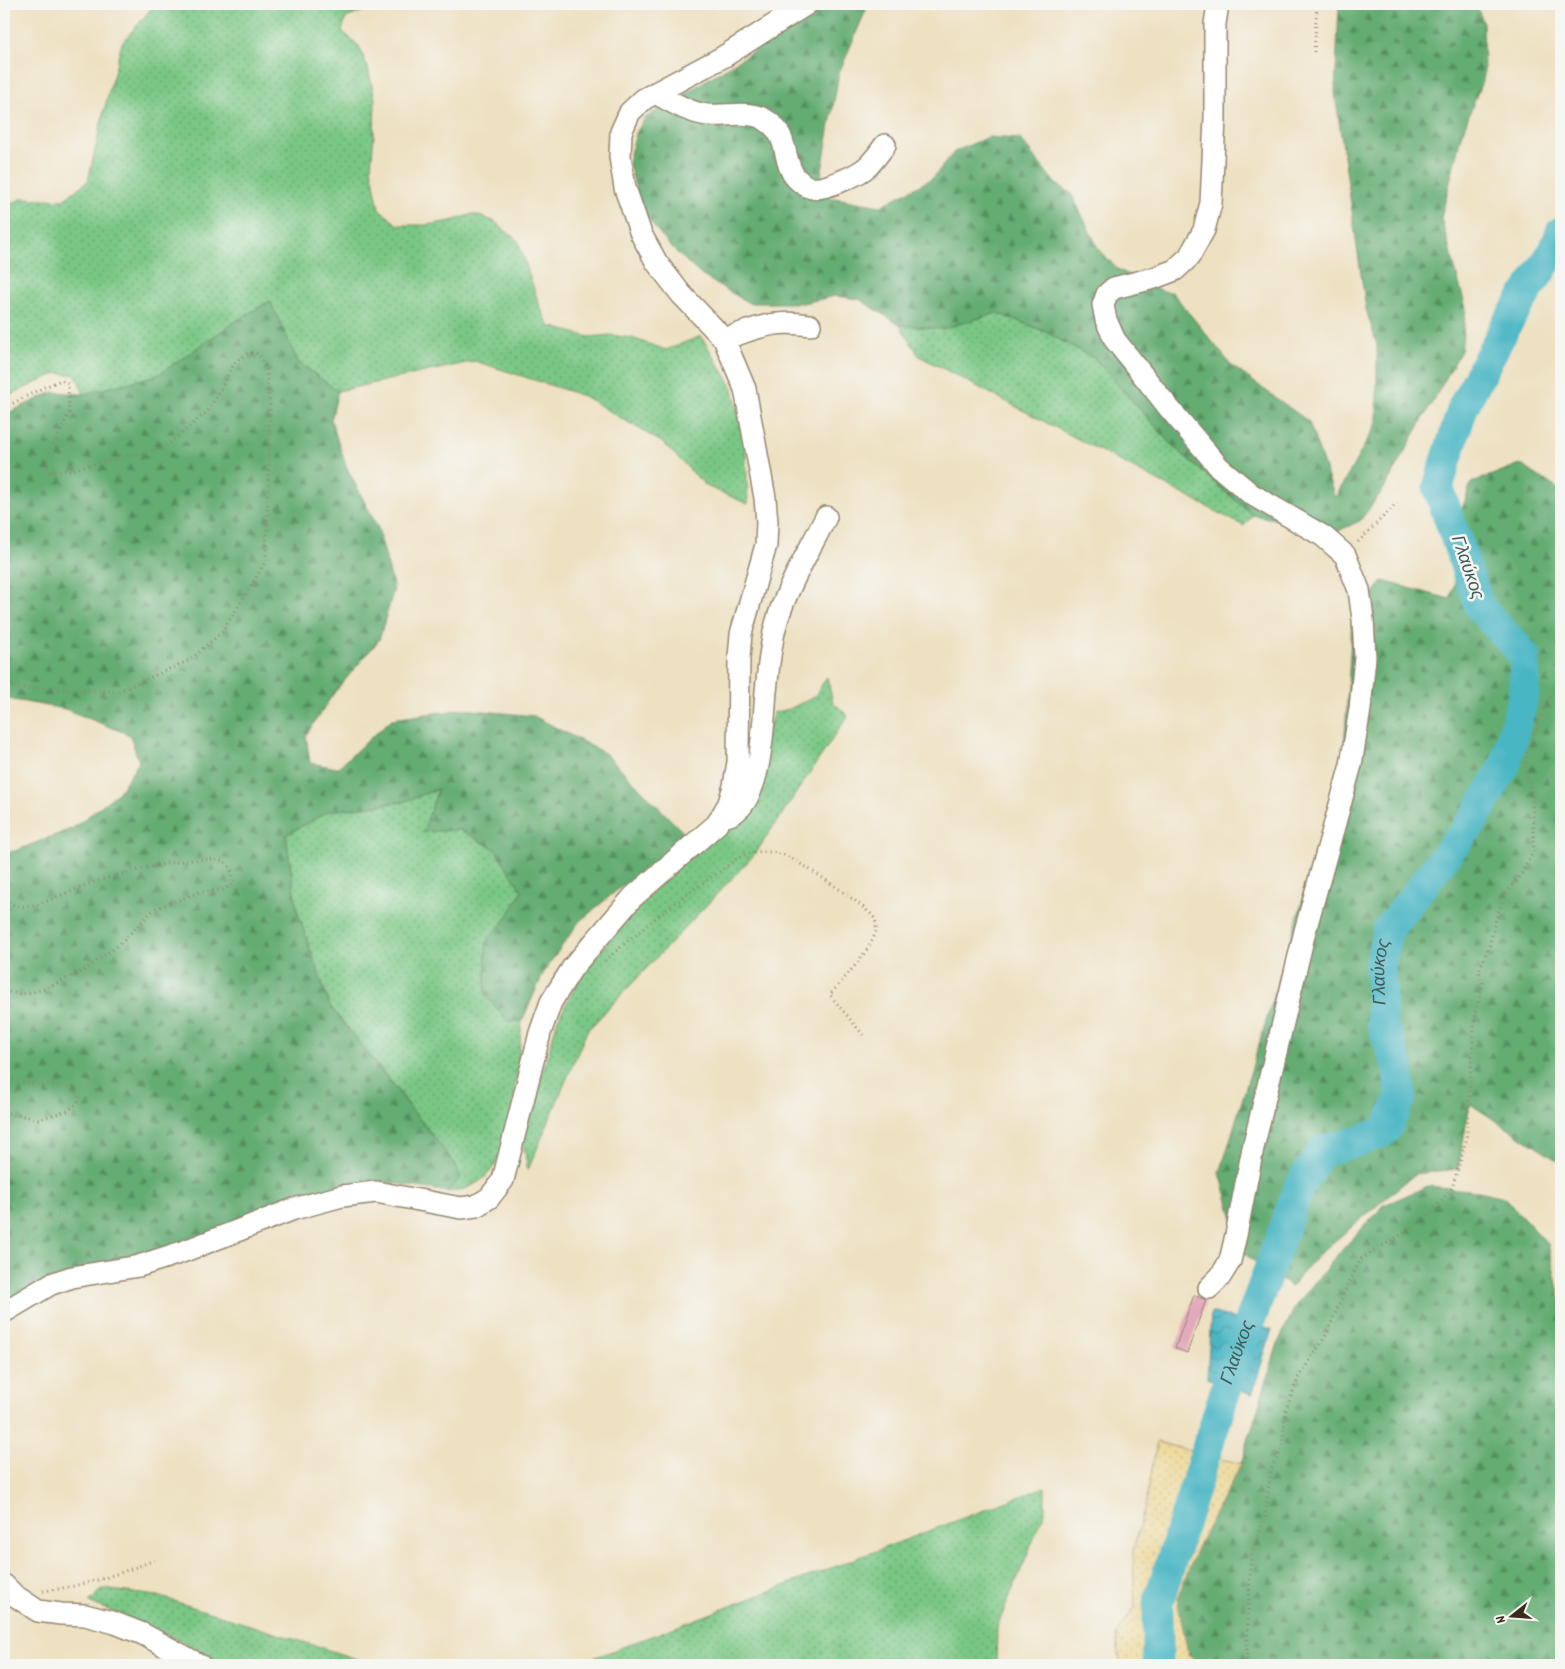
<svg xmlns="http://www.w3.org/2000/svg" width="1565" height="1669" font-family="Dekko,sans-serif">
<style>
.green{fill:url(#green-dots);stroke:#5a7852}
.forest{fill:url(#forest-firs);stroke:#4f6b48}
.sand{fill:url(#sand-dots);stroke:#94825e}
.water{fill:url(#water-waves);stroke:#427071}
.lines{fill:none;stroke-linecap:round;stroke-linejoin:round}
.river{stroke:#49b6c4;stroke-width:31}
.building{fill:#e2aabc}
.minor-casing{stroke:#948670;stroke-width:24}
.path{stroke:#948670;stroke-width:3;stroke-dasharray:1 4;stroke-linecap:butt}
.minor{stroke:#fff;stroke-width:21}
.labels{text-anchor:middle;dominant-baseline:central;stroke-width:5;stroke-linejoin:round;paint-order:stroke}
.water-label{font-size:18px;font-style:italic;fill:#405b58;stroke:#f6f6f2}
</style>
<defs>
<pattern id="green-dots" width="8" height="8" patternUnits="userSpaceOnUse" patternTransform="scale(1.25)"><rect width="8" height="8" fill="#7ac785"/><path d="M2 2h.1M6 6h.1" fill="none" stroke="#65a26c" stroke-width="1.8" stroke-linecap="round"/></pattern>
<pattern id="forest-firs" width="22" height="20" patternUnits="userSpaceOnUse" patternTransform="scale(1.25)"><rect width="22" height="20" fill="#63ac72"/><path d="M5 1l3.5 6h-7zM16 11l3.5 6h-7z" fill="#538c5d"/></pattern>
<pattern id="sand-dots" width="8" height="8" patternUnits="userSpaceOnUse" patternTransform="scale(1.25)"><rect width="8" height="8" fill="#eeda9e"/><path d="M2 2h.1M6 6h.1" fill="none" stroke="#cdbb88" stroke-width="1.8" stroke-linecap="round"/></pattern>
<pattern id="water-waves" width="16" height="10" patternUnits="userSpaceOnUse" patternTransform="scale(1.25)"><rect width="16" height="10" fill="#49b6c4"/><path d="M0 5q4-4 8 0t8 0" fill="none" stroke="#3e949f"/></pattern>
</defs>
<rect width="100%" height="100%" fill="#f6f6f2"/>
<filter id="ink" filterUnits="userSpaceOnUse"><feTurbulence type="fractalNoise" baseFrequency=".02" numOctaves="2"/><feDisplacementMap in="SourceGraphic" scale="10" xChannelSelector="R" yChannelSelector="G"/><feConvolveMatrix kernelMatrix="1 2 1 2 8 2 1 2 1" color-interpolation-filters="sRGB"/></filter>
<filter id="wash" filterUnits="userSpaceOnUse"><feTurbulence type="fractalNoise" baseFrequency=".0096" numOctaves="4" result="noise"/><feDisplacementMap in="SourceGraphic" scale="20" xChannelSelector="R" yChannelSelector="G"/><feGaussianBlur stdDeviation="1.12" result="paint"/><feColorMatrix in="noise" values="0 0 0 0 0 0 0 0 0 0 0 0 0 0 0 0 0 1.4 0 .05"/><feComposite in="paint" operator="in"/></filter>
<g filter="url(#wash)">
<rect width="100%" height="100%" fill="#eee1c2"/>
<path class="green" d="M155,4H324L366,10L346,18L342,31L359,46L368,68L375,99L374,135L371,167L379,209L398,225H427L451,221L473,214L494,221L518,241L539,304L549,326L589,337L610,335L632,338L666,350L701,336L733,388L746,454L748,504L706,486L663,443L584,396L475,361L338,391L298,362L270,301L236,321L158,375L84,394L76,375L57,373L4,398V207L23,198L63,200L88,181L104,110L122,43Z
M997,313L1044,331L1095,359L1173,446L1252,515L1244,526L919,356L900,325L942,329Z
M827,677L833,702L848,716L755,854L587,1031L528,1170L523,1142L558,1019L585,968L655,889L712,835L729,826L748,805L773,713L789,709L814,697Z
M439,789L460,830L495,849L522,891L507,918L486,942L507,1021H522C518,1059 514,1148 488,1174C476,1186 463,1191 447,1192L461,1178L401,1094L330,1006L297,911L286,835L329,811L403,802Z
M1045,1487V1512L997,1627L996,1665H575Z
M103,1589L158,1596L376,1665H223L184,1642L89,1602Z"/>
<path class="forest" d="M830,4H863L866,10L839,73L821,176L829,197L881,206L933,178L954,152L988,137L1020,139L1055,183L1071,193L1098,248L1117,269L1162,291L1172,292L1232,366L1309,422L1335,498L1377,423V345L1366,309L1335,93L1339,4H1476L1483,22L1484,76L1461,136L1441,218L1466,308L1461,351L1385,487L1360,521L1338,531L1252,515L1173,446L1095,359L1044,331L997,313L942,329L900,325L859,299L835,296L803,303H749L701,275L669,245L642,211L628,161L636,133L645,118Z
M270,301L298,362L338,391L331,420L346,466L378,528L394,589L379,640L334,693L306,735L310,763L337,768L392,719L463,709L534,716L606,754L687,836L616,891L579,922L545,970L522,1021H507L485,994L486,942L507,918L522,891L495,849L460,830L423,832L438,789L403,802L329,811L286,835L297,911L330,1006L453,1161L461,1178L447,1192L380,1181L338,1187L248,1221L4,1302V852L15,851L73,828L119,792L139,762L130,735L65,709L13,700L4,695V415L52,392L84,394L158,375L236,321Z
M1520,464L1558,489L1561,487V1163L1470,1104L1458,1169L1415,1174L1318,1255L1291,1287L1243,1253L1220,1173L1343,767L1352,622L1383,581L1450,599L1461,562V512L1471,483Z
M1428,1186L1479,1191L1504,1197L1548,1244L1561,1302V1665H1201L1188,1654L1177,1599L1198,1545L1241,1464L1278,1343L1296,1305L1339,1253L1384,1205Z"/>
<path class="sand" d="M1157,1442L1241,1464L1198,1545L1177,1599L1188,1654L1201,1665H1121L1116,1635L1135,1607L1133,1550L1145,1507Z"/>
<path class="water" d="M1211,1312L1272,1329L1252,1395L1207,1378Z"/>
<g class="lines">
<path class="river" id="s1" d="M1158,1665V1603L1230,1376L1299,1187L1322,1151L1360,1141L1385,1131L1401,1098L1398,1067L1382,1023L1380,964L1388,929L1473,821L1505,765L1524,693L1525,656L1480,608L1438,487L1463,407L1506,325L1554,250L1561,232"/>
</g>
<g id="blocks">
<path class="building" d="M1194,1295L1206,1300L1187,1353L1175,1348Z"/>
</g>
</g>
<g filter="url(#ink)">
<use href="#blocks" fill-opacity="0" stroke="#948670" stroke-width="1"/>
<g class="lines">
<defs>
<path id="minor" d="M655,93C672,102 689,113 708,115C726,117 748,110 764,119C791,134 781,161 796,178C800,182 807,187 812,188C824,190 859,175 868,166C874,160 880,152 885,145
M724,339C757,328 774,319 810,325
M727,816C763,806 763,722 766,692C768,670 770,649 775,628C784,592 809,551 826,517
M1209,1288L1220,1277L1230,1261L1236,1235L1253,1148L1305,931L1351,765L1360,709L1365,657L1363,619L1359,590L1345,555L1323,536L1251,494L1219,467L1169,408L1115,340L1106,320L1103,305L1107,294L1114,288L1154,278L1175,270L1189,257L1204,230L1211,203L1215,118V24L1218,4
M4,1312L51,1284L72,1277L139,1266L182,1252L294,1209L342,1196L376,1192L461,1208L476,1206L489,1198L503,1180L540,1033L551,1002L573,967L633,897L717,824L729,803L734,786L738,762L739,658L741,634L766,545L767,522L765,498L745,389L724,339L681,294L657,263L641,234L625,188L620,157L621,132L630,112L644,99L723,57L807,4
M4,1585L14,1595L38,1611L61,1614L85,1615L115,1623L143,1634L200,1665"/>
</defs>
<use href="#minor" class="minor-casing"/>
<path class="path" d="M1314,52L1317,4
M4,408L42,388L61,380L68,384L69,413L48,456L46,466L50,472L70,470L165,447L208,411L236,361L250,352L259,354L266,369L270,408L266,561L222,632L190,660L119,691L4,687
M1358,542L1397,503
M4,900C12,905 19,907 29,906C41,905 72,890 86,885C108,876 209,849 226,863C233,869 232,875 233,884L223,890L200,892L154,909L121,943L84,970L43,990L20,994L4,991
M605,961C641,929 679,899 719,872C728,865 740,855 751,853C763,850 778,852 789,857C804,865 867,906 875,919C876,922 876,927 876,930C873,948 842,980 830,995L863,1035
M4,1067C18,1098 57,1071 79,1096L78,1103L67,1111L38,1119L4,1112
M43,1591C85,1586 115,1575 155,1560
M1246,1665L1251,1556L1265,1516L1271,1469L1282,1448L1286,1410L1298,1378L1325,1337L1346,1288L1361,1259L1410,1229L1433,1211L1452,1188L1466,1142L1475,1013L1483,983L1479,971L1489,947L1497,915L1505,895L1522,873L1534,850L1532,792L1526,772V756L1535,731L1550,697L1561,688"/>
<use href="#minor" class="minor"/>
</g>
</g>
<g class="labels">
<g class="water-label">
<text transform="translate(1466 568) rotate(71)">Γλαύκος</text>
<text stroke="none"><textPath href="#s1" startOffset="776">Γλαύκος</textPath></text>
<text stroke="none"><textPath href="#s1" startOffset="325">Γλαύκος</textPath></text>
</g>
</g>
<rect width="1565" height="1669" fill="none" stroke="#f6f6f2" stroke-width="20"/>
<g transform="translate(1512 1616) rotate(253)" stroke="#f6f6f2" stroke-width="4" paint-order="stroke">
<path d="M0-4L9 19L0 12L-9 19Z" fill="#3b2a1e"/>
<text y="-8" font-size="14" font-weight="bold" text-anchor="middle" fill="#3b2a1e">N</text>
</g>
</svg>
